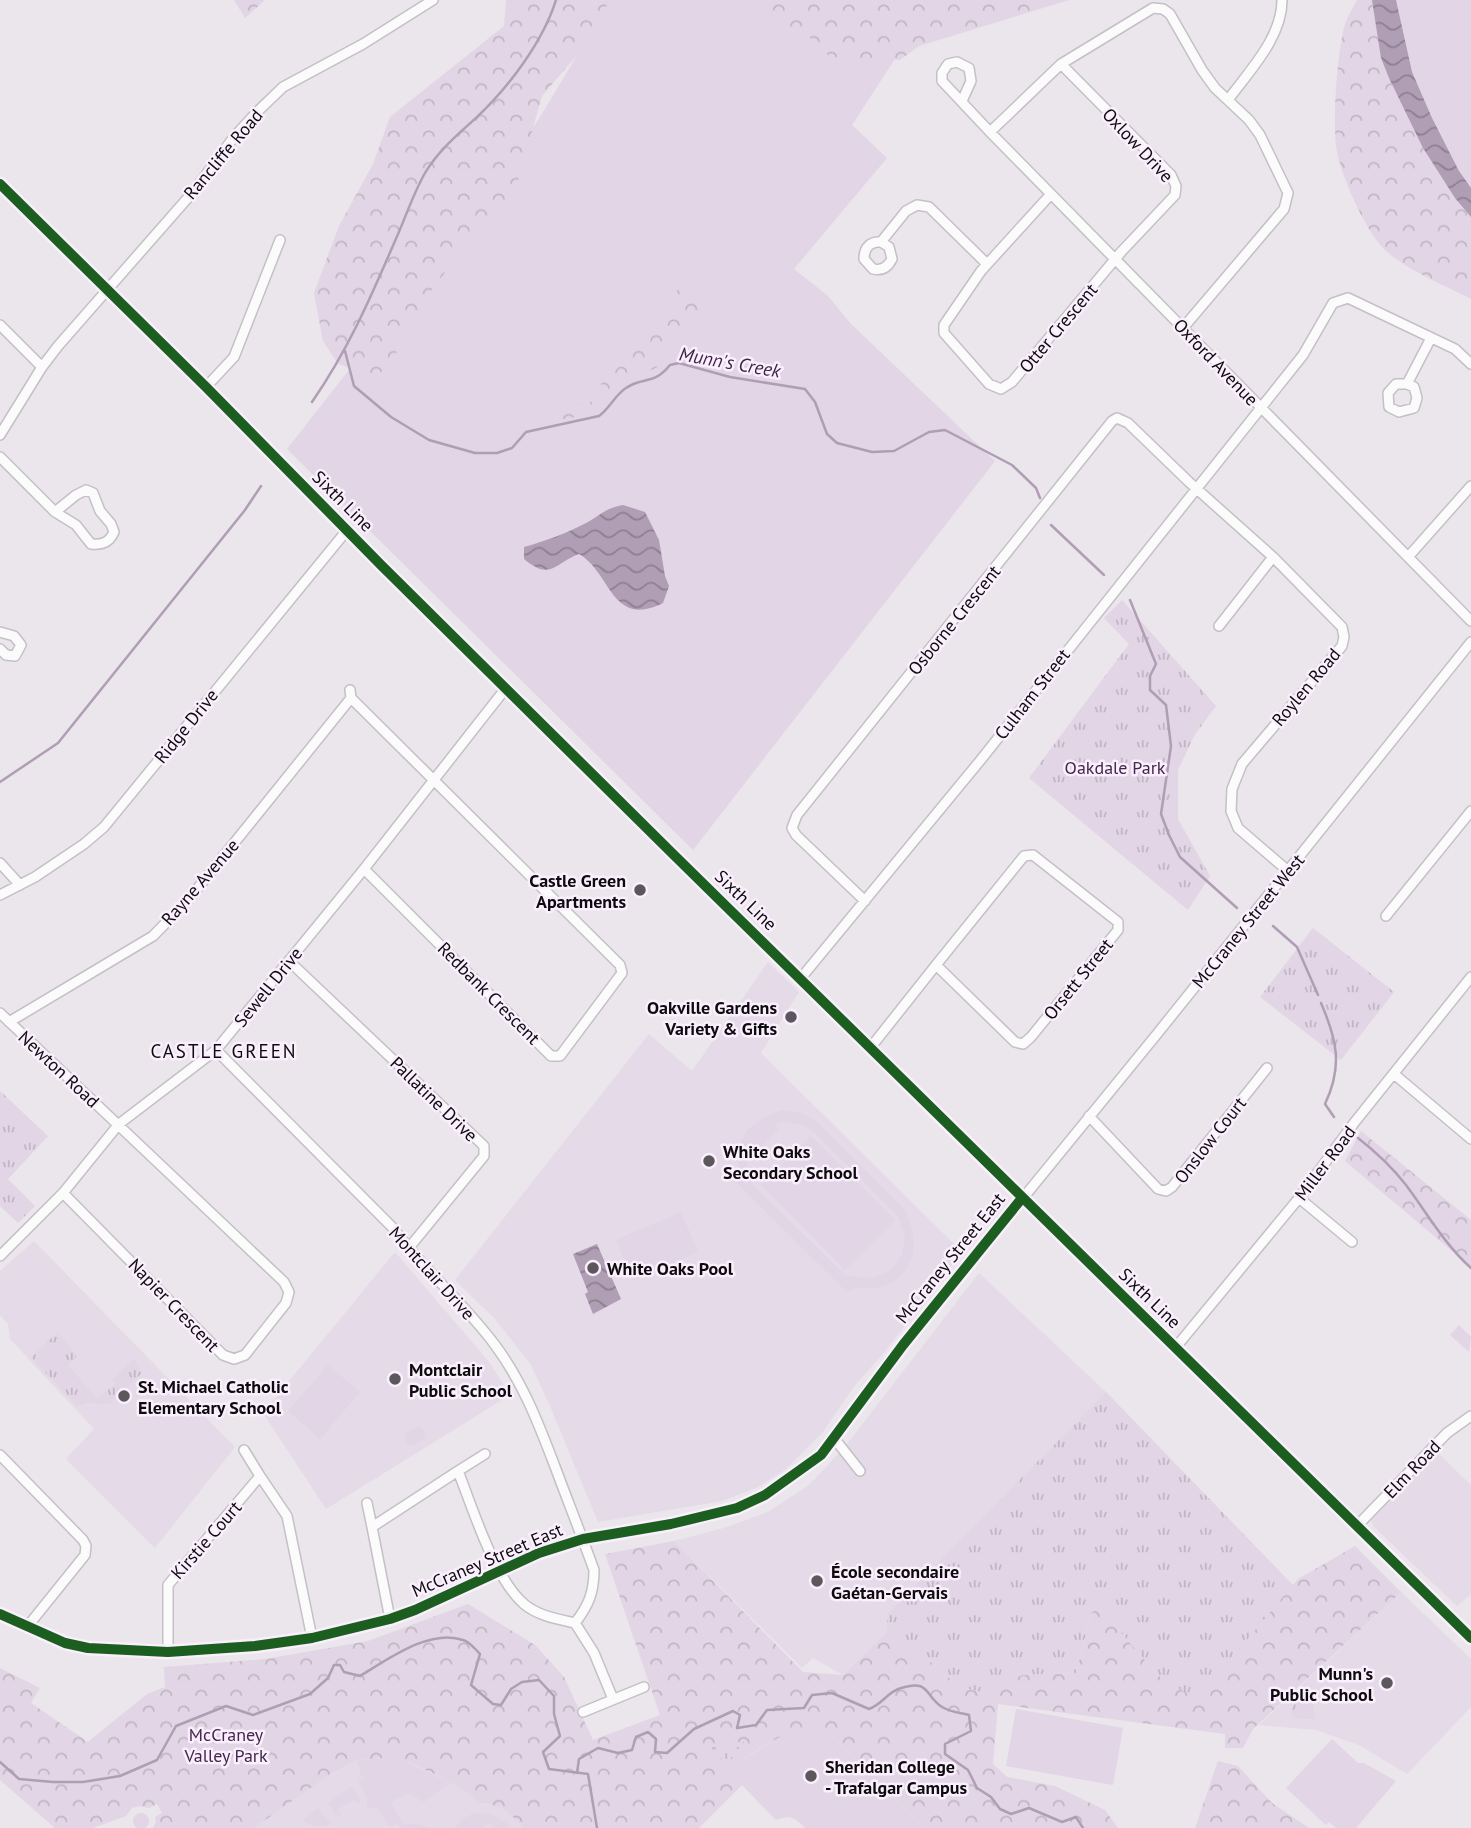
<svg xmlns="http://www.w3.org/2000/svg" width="1471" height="1828" font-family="'PT Sans',sans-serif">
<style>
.built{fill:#e5dae8}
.green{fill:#e2d5e5;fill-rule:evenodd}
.forest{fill:url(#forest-crowns)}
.wetland{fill:url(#wetland-marsh)}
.park{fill:url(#park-tufts)}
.water{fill:url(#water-waves)}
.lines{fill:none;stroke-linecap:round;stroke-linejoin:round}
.stream{stroke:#b09eb4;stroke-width:2.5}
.minor-casing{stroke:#c4c0c6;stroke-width:12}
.minor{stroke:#fcfbfc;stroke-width:9}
.cycleway-casing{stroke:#faeffc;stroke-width:15}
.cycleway{stroke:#1b5e20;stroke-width:10}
.poi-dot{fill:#5b575c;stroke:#faeffc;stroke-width:2.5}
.labels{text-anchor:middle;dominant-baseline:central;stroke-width:5;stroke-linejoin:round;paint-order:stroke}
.street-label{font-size:18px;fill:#0e0b0f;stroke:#faeffc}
.park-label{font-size:18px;fill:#44254c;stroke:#faeffc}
.poi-label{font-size:18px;font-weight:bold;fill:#0e0b0f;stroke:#faeffc;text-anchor:start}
.water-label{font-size:19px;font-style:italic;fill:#3d1f45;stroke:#faeffc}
.neighbourhood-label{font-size:19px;letter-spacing:2px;fill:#0e0b0f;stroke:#faeffc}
</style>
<defs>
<pattern id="forest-crowns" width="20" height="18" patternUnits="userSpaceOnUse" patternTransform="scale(1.75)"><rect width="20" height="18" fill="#e2d5e5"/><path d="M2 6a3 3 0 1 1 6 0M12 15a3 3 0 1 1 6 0" fill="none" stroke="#c1b6c3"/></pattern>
<pattern id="wetland-marsh" width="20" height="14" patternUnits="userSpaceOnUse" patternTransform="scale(1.75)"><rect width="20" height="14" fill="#e2d5e5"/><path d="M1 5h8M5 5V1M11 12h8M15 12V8" fill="none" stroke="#c1b6c3"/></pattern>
<pattern id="park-tufts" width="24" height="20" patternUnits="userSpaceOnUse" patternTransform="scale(1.75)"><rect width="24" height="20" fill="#e2d5e5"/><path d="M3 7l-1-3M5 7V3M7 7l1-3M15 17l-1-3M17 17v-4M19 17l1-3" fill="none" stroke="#c1b6c3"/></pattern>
<pattern id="water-waves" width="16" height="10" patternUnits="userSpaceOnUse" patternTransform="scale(1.75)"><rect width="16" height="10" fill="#b09eb4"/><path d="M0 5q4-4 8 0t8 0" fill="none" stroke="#8e7f91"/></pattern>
</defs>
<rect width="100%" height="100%" fill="#ebe5ec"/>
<path class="built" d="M768,962L799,992L761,1053L960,1250L955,1261L881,1356L856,1384L822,1433L786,1469L756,1488L722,1501L598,1522L550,1406L531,1365L495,1319L455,1280L649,1034L692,1071Z
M34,1241L235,1447L155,1548L66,1459L94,1429L10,1339L8,1324L0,1315V1271Z
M395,1252L490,1363L510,1395L326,1509L263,1413Z
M979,1273L1106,1392L888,1613L886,1633L843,1675L813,1658L802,1668L674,1541L724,1528L768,1512L809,1485L844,1448Z
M1438,1453L1471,1485V1594L1457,1606L1374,1527L1371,1520Z
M1401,1592L1471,1659V1707L1407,1774L1359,1745L1316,1730L1259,1725Z
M357,1760L420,1768L437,1775L471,1794L478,1804L494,1805L513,1815L523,1828H254L332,1773Z"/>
<path class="green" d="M610,0H768L904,45L852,125L887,158L794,269L828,296L851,324L995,461L693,850L287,449L425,273L539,119Z
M1368,0H1471V281L1384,241L1351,192L1341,127Z
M783,1110L801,1113L818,1123L904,1209C922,1242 916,1281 874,1288C865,1289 855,1286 847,1292L734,1180L739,1174C734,1138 748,1121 783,1110ZM785,1122L799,1124L812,1130L898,1216L905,1236L902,1255L890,1271L872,1278L846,1276L753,1185L747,1171L749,1150L754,1154L778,1129L775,1124Z
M811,1136L895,1220L845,1270L761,1185Z
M681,1212L698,1252L633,1281L616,1240Z
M1459,1325L1471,1337L1469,1352L1450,1335Z
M328,1365L360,1392L320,1439L288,1411Z
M1016,1709L1123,1728L1113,1785L1006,1766Z
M804,1728L826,1730L924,1828H805C796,1818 789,1814 776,1820L742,1785L732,1767L783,1734Z
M1332,1739L1358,1763H1364L1396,1781L1356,1828H1336L1329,1822L1326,1825L1286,1788Z
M384,1758L403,1760L450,1783L424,1802L408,1793L391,1802L403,1825L417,1824L432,1828H402L396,1823L389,1827L378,1809L367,1807V1798L358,1781L364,1778L362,1776L358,1779L361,1774L357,1760Z
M351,1787L360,1799V1804L354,1800L338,1809L341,1816L336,1815L328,1803Z
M318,1808L331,1824C319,1828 313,1828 303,1820Z
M133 1821a8 8 0 1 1 16 0a8 8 0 1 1-16 0Z
M475,1813C491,1812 501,1817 511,1828H494L490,1822L483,1828H455L464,1818Z"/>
<path class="forest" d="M234,0H265L245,18Z
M506,0H610L583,48L542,96L513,198L468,243L430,292L388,368L374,376L338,364L323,341L314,293L339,226L373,164L390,117L504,26Z
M736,0H1069L919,46L900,60L829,57L819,43L760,9Z
M1357,0H1372L1381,58L1389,78L1423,148L1455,198L1471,217V299C1444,285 1404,269 1383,248C1365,229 1342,178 1337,152C1332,124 1337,52 1345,24C1348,16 1353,8 1357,0Z
M693,282L704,316L665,356L664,364L645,373L638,367L621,381L623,384L599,413L558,420L561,409L595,401L602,382L617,369L681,286Z
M1361,1131L1471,1220V1267L1345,1161Z
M674,1541L803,1672L843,1675L886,1633L934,1664L958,1686L984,1693L1022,1675L1076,1673L1091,1613L1098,1607L1162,1679L1293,1585L1298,1579L1355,1546L1401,1592L1253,1729L1243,1748H1225V1734L998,1704L993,1764L1007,1777L1055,1786L1105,1810L1118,1828H924L826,1730C783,1727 766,1745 732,1767L742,1785L699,1828H523C512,1814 498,1802 478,1804L470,1794L437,1775L403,1760L384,1758L357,1760L332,1773L254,1828H153L156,1822L155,1817L162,1813L157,1804L149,1808L140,1806L132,1808L126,1816L93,1828H55L0,1780V1668L40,1688L31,1703L88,1742L147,1694L165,1687L164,1667L266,1659L368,1641L468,1604L535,1645L564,1677L593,1740L660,1715L605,1554Z
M1218,1761L1238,1766L1272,1803L1309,1828H1195Z"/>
<path class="wetland" d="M744,1742L730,1759L711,1758L712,1746L718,1743Z"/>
<path class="park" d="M1122,600L1216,706L1194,736L1178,770V819L1210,876L1188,910L1029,778L1129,644L1104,618Z
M1313,928L1394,992L1341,1060L1260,997Z
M0,1091L48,1136L8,1179L35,1206L18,1223L0,1206Z
M57,1333L76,1354V1357L68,1365L97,1399L116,1383L112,1380L134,1358L142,1373L109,1404L86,1403L77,1406L31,1357Z
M1106,1392L1293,1585L1197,1699L1162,1679L1098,1607L1091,1613L1076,1673L1022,1675L984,1693L958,1686L934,1664L886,1633L888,1613Z
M418,1427H421L425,1433L424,1438L413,1445H409L405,1441V1434Z
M1298,1699L1300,1702L1313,1703L1315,1719H1297L1292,1716V1708Z"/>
<path class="water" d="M1372,0H1396L1412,72L1432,118L1459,171L1471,188V217L1455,198L1423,148L1389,78L1381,58Z
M623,505L645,512L659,540L665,576L669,586L663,603C611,629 611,572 579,554C556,562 551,582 524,559V547C546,541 567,533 588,522C602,514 606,508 623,505Z
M597,1244L621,1299L593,1314L585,1294L588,1292L573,1254Z"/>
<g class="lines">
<path class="stream" d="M345,351L354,386L391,417L429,440L475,453H497L512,448L526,432L599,416C610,408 615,395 626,388C643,376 653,386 670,365L679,363L730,377L805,389L815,402L827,434L837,443L872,452L894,451L929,432L945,430L1012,465L1036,488L1040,498
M312,402C348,350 370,299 395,241C405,219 413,194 425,173C438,151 457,135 476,118C508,88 543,42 556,0
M1051,525L1104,575
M1130,600L1156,664L1150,676V690L1166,705L1171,746L1161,814L1169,835L1180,857L1237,908
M0,782L58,743L245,510L261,486
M1273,926L1297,947L1318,995
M1321,1003C1337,1040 1343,1066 1325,1104L1334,1117
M1358,1138C1376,1152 1392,1167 1406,1185C1427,1213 1445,1245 1471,1268
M0,1762L19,1779L53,1782H83L120,1776L157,1760L176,1726L226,1706L253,1715L310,1694L328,1678L334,1665H340L344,1672L360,1676C387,1660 430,1628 463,1640C470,1642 475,1649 480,1654L471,1685L493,1704L501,1705L511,1689L522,1682L539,1680L554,1696V1714L560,1736L543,1752L549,1769L588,1774L597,1828
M577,1773L579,1759L598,1748L618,1753L632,1750L636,1737L648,1732L656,1739L655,1752L667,1753L694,1729L733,1711L740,1715L737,1728L756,1725L767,1710L804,1708L812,1695L832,1693L869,1709C883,1704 887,1692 901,1688C930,1679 924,1695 942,1707C950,1712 961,1713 969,1715L971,1731L945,1744V1754L968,1770L977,1788L991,1797L1000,1809L1011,1814L1029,1808L1062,1822L1076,1817L1083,1828"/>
<defs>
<path id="minor" d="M1228,100C1249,71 1282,38 1282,0
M962,101L971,81L969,68L957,62L948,64L942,73V81L990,132L1471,621
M990,132L1061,64L1153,8L1163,9L1170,14L1202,70L1215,88L1249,120L1260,135L1288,193L1284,209L1183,328
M0,184L206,387L381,565L676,857L1471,1638
M1051,194L981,271L944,325V333L989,384L1001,389L1012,382L1122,251L1175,195L1176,186L1171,175L1061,64
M881,242L889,247L892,259C888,267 882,271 873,269L864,259C864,248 870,241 881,242L906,211L917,205L929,207L987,264
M0,325L42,367
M1396,384H1407L1414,387L1417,398L1414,408L1399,412L1389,407L1388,393Z
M1407,384L1431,338
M206,387L234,357L280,240
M0,435L42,367L58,346L193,192L234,137L256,113L283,87L363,44L433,0
M0,457L55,512L76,525L91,544C102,545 109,543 114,532L111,524L100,511L93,493L86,490L76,495L55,512
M1408,557L1471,486
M1219,626L1273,557
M0,632L14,636L21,645L15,656L6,655L0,649
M351,698L620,965L622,973L560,1056H551L364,869
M0,863L20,885
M0,895L35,877L84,844L104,827L348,529
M865,901L796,835L792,828L797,815L1112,421L1117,418L1128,423L1189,482L1273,557L1342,627L1344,637L1342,646L1242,764L1232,789L1231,811L1238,828L1288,871
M1386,916L1471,811
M289,961L484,1146V1156L408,1249
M801,978L979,762L1303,355L1333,303L1348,298L1455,349L1471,364
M0,1013L284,1282L289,1292L286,1303L245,1355L234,1359L223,1355L63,1193
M9,1022L153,936L189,899L351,698L350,690
M871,1047L936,965L1015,1042L1023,1044L1031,1037L1118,930V922L1033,855L1024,856L936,965
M216,1050L393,1228C424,1270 464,1303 495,1345C522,1381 538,1422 554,1464C567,1499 581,1534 594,1570C594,1592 589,1605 575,1623L594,1653L613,1699
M1394,1074L1471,1139
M1089,1116L1158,1189L1166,1191L1172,1187L1267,1068
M1299,1198L1352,1242
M0,1256L63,1193L119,1124L216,1050L364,869L506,688
M1176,1347L1299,1198L1354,1123L1471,977
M834,1438L860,1471
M244,1450L260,1476
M0,1455L83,1540L86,1546L85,1555L27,1627
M458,1471L485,1454
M367,1503L372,1527
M1357,1526L1447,1433L1471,1416
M0,1614L65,1643L88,1648L191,1651L255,1646L312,1638L390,1619L415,1610L539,1553L572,1542L706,1517L737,1508L765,1495L821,1455L903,1345L1157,1034L1471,642
M390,1619L372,1527L458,1471C473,1509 494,1578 524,1604C538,1616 558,1619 575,1623
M168,1652V1585L260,1476L287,1516L312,1638
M583,1712L644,1687"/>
</defs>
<use href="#minor" class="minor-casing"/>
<use href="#minor" class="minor"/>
<defs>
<path id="cycleway" d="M0,184L206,387L381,565L676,857L1471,1638
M0,1614L65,1643L88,1648L168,1652L255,1646L312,1638L390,1619L415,1610L539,1553L583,1539L671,1524L737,1508L765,1495L821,1455L903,1345L1022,1198"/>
</defs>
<use href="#cycleway" class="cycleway-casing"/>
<use href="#cycleway" class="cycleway"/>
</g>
<g class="poi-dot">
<circle cx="640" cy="890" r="7"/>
<circle cx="791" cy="1017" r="7"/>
<circle cx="709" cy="1161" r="7"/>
<circle cx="593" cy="1268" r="7"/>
<circle cx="395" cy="1379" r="7"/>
<circle cx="124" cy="1396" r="7"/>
<circle cx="817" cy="1581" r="7"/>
<circle cx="1387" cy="1683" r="7"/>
<circle cx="811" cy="1776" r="7"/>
</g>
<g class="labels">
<g class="street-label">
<text transform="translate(1138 145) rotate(47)">Oxlow Drive</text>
<text transform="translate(223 154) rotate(-50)">Rancliffe Road</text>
<text transform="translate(1058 328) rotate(-50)">Otter Crescent</text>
<text transform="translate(1216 362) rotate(46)">Oxford Avenue</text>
<text transform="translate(343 501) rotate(45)">Sixth Line</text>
<text transform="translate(954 620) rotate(-51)">Osborne Crescent</text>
<text transform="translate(1306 687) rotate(-50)">Roylen Road</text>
<text transform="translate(1032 694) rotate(-52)">Culham Street</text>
<text transform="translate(186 726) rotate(-51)">Ridge Drive</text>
<text transform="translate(200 882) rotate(-49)">Rayne Avenue</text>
<text transform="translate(746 900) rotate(44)">Sixth Line</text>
<text transform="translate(1248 921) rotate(-51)">McCraney Street West</text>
<text transform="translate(1078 979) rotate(-51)">Orsett Street</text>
<text transform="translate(268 987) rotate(-51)">Sewell Drive</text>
<text transform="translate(489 993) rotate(45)">Redbank Crescent</text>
<text transform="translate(59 1069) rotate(43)">Newton Road</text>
<text transform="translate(434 1099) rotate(44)">Pallatine Drive</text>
<text transform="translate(1210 1140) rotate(-52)">Onslow Court</text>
<text transform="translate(1325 1163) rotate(-53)">Miller Road</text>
<text transform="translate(950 1258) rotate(-51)">McCraney Street East</text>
<text transform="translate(432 1273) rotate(48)">Montclair Drive</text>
<text transform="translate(1150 1298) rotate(44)">Sixth Line</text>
<text transform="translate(174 1305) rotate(46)">Napier Crescent</text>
<text transform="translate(1412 1469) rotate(-46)">Elm Road</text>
<text transform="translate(206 1540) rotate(-49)">Kirstie Court</text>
<text transform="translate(487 1560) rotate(-23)">McCraney Street East</text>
</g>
<g class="park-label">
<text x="1115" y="767">Oakdale Park</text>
<text x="226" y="1734">McCraney<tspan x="226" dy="21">Valley Park</tspan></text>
</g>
<g class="poi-label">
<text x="626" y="880" text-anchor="end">Castle Green<tspan x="626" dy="21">Apartments</tspan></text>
<text x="777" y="1007" text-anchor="end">Oakville Gardens<tspan x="777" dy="21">Variety &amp; Gifts</tspan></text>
<text x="723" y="1151">White Oaks<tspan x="723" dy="21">Secondary School</tspan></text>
<text x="607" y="1268">White Oaks Pool</text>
<text x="409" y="1369">Montclair<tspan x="409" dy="21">Public School</tspan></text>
<text x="138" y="1386">St. Michael Catholic<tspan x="138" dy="21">Elementary School</tspan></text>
<text x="831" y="1571">École secondaire<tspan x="831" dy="21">Gaétan-Gervais</tspan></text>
<text x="1373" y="1673" text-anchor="end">Munn's<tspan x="1373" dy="21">Public School</tspan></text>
<text x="825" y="1766">Sheridan College<tspan x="825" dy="21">- Trafalgar Campus</tspan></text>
</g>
<g class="water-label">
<text transform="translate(730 362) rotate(10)">Munn's Creek</text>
</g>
<g class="neighbourhood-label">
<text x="224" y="1051">CASTLE GREEN</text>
</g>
</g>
</svg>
